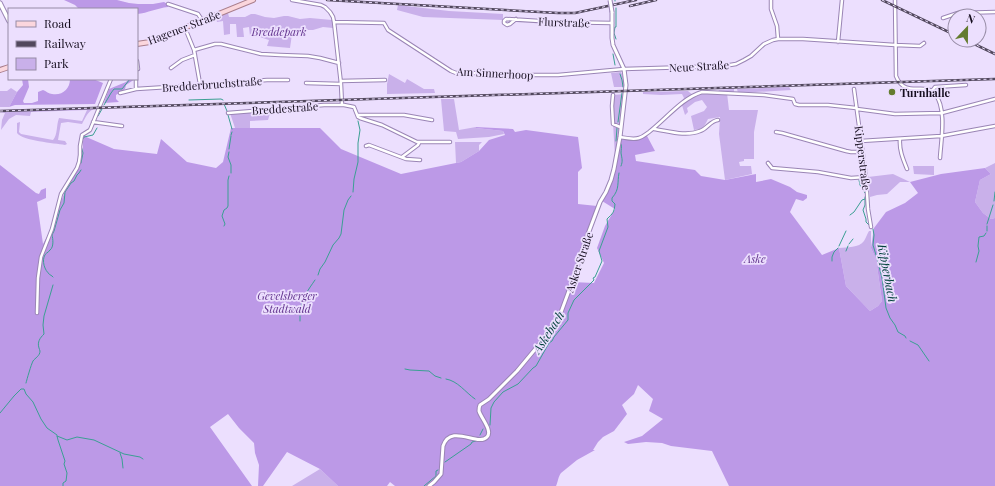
<svg xmlns="http://www.w3.org/2000/svg" width="995" height="486" font-family="'Playfair Display',serif">
<style>
.green{fill:#c9b0ea}
.forest{fill:#bc99e7}
.lines{fill:none;stroke-linecap:round;stroke-linejoin:round}
.stream{stroke:#3b9f93;stroke-width:1}
.minor-casing{stroke:#9a85b5;stroke-width:4.5}
.tertiary-casing{stroke:#9a85b5;stroke-width:5}
.secondary-casing{stroke:#9a85b5;stroke-width:5.5}
.primary-casing{stroke:#a97e8c;stroke-width:6}
.minor{stroke:#fff;stroke-width:2.5}
.tertiary{stroke:#fff;stroke-width:3}
.secondary{stroke:#fff;stroke-width:3.5}
.primary{stroke:#fbd6dd;stroke-width:4}
.rail-casing{stroke:#52485d;stroke-width:2.5}
.rail{stroke:#ecdffe;stroke-width:1;stroke-dasharray:3;stroke-linecap:butt}
.tertiary-bridge-casing{stroke:#9a85b5;stroke-width:5;stroke-linecap:butt}
.tertiary-bridge{stroke:#fff;stroke-width:3}
.poi-dot{fill:#647c2f;stroke:#ecdffe;stroke-width:1.5}
.labels{text-anchor:middle;dominant-baseline:central;stroke-width:3.5;stroke-linejoin:round;paint-order:stroke}
.street-label{font-size:11px;fill:#160e1f;stroke:#ecdffe}
.park-label{font-size:11px;font-style:italic;fill:#61328d;stroke:#ecdffe}
.poi-label{font-size:11px;font-weight:bold;fill:#160e1f;stroke:#ecdffe;text-anchor:start}
.water-label{font-size:12px;font-style:italic;fill:#03423c;stroke:#ecdffe}
</style>
<rect width="100%" height="100%" fill="#ecdffe"/>
<path class="green" d="M398,5L449,11L503,14V20L423,17L397,10Z
M228,13L229,17H245L251,14H255L265,17L274,18L284,16H288L300,19L310,18L332,20L333,28L323,27L313,30H295L292,34L290,48L267,46L269,40L253,35L250,36L249,27L243,28L244,37H237L236,24H230V34L224,35L223,21L217,22L216,17Z
M621,72L625,81V87H614L611,73Z
M389,74L405,83L407,79L424,89H434L435,93L387,94V84Z
M789,87L791,90L738,93L737,89Z
M11,88L17,92L9,107H0V91H7Z
M734,89V93H727L729,110H758L754,132V159H744V161L739,162L740,166H751L752,174L725,180L719,134L720,117L708,119C704,127 703,129 694,130L691,116L704,111L707,107L702,100L695,102L687,108L688,112L685,115L681,102L684,98L682,94L661,95L643,94V92L688,91L695,97L701,94H717L719,90Z
M625,94L620,127L615,157L612,106L613,95Z
M441,99H454L459,130L476,127V128L503,131L504,134L489,137L458,139L456,132L444,131Z
M98,108L97,109C88,109 86,117 82,124L68,122L61,123L58,140L65,141L67,144L65,145C54,143 23,141 17,133V123L20,122L19,132L21,134L53,140C58,134 56,126 59,118L82,121L87,110L31,112L30,116L16,115L9,119L1,130L2,120L5,113L0,112V111Z
M271,110L268,120L250,121V128H235L230,113Z
M455,142H482L479,145V151L461,162L456,163Z
M995,163V218L991,219L983,213L975,202L980,180L991,174L985,168Z
M913,166H934V175L914,174Z
M893,174L910,182H900L887,194L877,195L870,197L868,177Z
M869,231H871V248L876,259L882,301L878,306L870,311L846,286L839,248C847,247 859,248 864,241C866,238 867,234 869,231Z
M320,469L338,486H292Z"/>
<path class="forest" d="M64,0H117L129,3L138,4H153L164,2L169,5L168,7C157,8 148,13 137,14V9H79L75,5Z
M22,79H28L29,87L23,101L24,103H32L38,101V92L43,90C46,91 49,94 52,94C62,96 70,89 70,79H93L103,83L95,104L15,105L9,107L17,92L23,85Z
M129,79H135L126,85L125,89L116,95V99L119,102L104,103L109,89L126,82Z
M476,127L513,129L515,132L526,130L578,137L582,168L578,172V204L597,206L572,282L594,283L604,263L597,248L605,226L615,209L602,201L614,171L618,158L620,140L621,138L640,139L646,134L655,151L635,155L636,161L695,170L701,176L725,180L756,174V182L771,179L790,187L797,192L807,195V198L803,201L796,199L790,212L822,255L839,248L846,286L870,311L878,306L882,301L876,259L871,248L874,228L886,212L905,203L918,193L910,182L941,174L985,168L991,174L980,180L975,202L983,213L991,219L995,218V486H729L712,451L671,446L662,443L646,442L628,444L624,442L642,436L663,419L649,411L653,399L638,385L634,394L622,405L627,414L614,431L603,437L598,442L593,450H595L577,460L561,473C558,477 558,482 556,486H395L390,482L387,486H338L320,469L287,452L263,486H258L259,465L255,453L254,443L239,428L228,414L210,427L252,486H0V165L36,193L39,194L41,190L46,188V198L37,202L43,244L49,233L67,186L79,167L83,147V141L84,136L114,149L157,154L161,139L187,162L216,168L223,162L231,128H320L341,149L401,174L461,162L479,151L489,140L505,135L503,131L476,128Z"/>
<g class="lines">
<path class="stream" d="M615,0V1
M616,39L614,33L615,27H616V8
M613,54L615,65
M620,74L622,80L623,87
M189,100L221,99L223,100
M224,104L227,111
M104,105L111,93L114,89H122L130,79
M228,115L232,129
M98,116L102,109
M618,122L622,93
M231,135L232,132
M83,139L84,137L93,135L97,128
M616,141L617,128
M621,144C622,147 621,150 621,153C622,159 623,161 621,166
M229,149L231,136
M229,152L228,157L231,165V173
M81,163L83,153L81,146
M859,180L860,185L865,193
M353,192L354,179L358,162V143L360,130L358,121
M865,197V205L863,210L866,219V222L869,225
M994,201L995,192
M850,215L854,212L862,200L865,199
M987,224L993,205
M224,226L225,224L222,216L224,210L227,208L228,206V180L229,176
M873,229L874,235L873,245L876,255L882,278L886,308L890,318L895,325L898,332L905,336L906,338
M987,231V226
M849,244L853,239
M839,246L846,231
M846,251L848,246
M832,261V257L834,252L838,248
M976,262L979,251L978,246L979,237L984,236L986,233
M318,275L320,269L325,262L333,245L339,238L341,234L344,210L348,200L351,196
M53,277L52,276C46,273 42,264 44,257C45,253 48,253 50,250C54,247 53,239 52,235L54,231L60,210L64,203L65,192L71,183L74,181L77,175L79,173L81,170
M301,311C300,300 309,289 315,280
M300,321V316
M910,341L918,345L929,361
M405,369L410,370L429,371L435,376L441,378
M446,379C458,381 465,392 475,399
M26,383C27,379 31,365 33,361C35,358 40,356 40,351C40,350 39,349 39,348C37,342 40,338 44,334L43,325L44,316L53,285
M0,413L14,396L21,389H24L26,394L33,402L41,419L47,428L57,435
M490,425L491,408L494,402L503,392L518,384L533,368L536,366L549,343L552,341L554,337L568,320V313L574,300L594,280L593,278L595,277L602,261L599,251L608,227L607,219C613,213 614,213 615,204L612,201V198C620,189 617,183 619,173
M480,435L483,429
M57,436L67,440L77,437L94,440L124,454L140,457L143,459
M57,436L58,440L65,461L64,464L67,473L66,481L63,483V486
M120,453L122,459L123,468
M445,462L471,444L472,442L476,441
M424,486L436,476V471L438,470"/>
<defs>
<path id="minor" d="M292,0L321,5L325,7L330,12L333,17L334,22L341,84L342,105
M771,0V9L777,26L778,39
M895,0L896,76C905,99 925,81 935,94C947,108 941,141 940,158
M168,4L198,14L202,20
M943,18L958,13L995,12
M516,19L510,24L507,25L504,23V21L506,19L555,22L612,23
M334,22L384,23L388,30L451,71L456,73H470L531,75H558L624,69L724,66L736,64L744,60L751,56L764,44L773,40L778,39H803L895,45L920,46L924,43
M185,28L194,50L200,84
M838,42L842,0
M194,50L215,44H221L261,54L280,55L308,56L320,58L339,63
M137,61L138,69
M171,68L182,60L195,55
M136,80V89
M341,81L385,80
M306,83L341,84
M939,87L940,94
M854,89L866,177L868,209L871,227
M932,91L935,87L966,85
M120,93L136,89L168,87L267,80H288
M613,95L612,106L613,124L620,127
M857,109L895,114L942,113L995,99
M228,113L324,105H344L354,107L358,117L360,118L382,125L417,142H450
M358,115H404L432,120
M93,122L122,126
M654,129C668,131 686,137 700,131C707,129 710,121 718,120
M776,132L782,133L846,151L851,152H862
M620,137C626,138 633,140 639,138C643,137 646,134 649,132C666,119 682,98 702,92L764,95L793,99L795,104L799,105H828L856,108
M900,139C899,150 903,159 907,169
M861,141L941,136L973,130L995,126
M366,146L369,145L406,159L420,160
M402,157L418,145L419,143
M768,163L772,168L818,172L851,178L866,177
M37,313L38,278L41,257L52,229L61,194L77,168L79,162L80,155V146L82,135L90,130L111,79"/>
<path id="tertiary" d="M429,486L434,482L441,474L443,446C451,423 478,447 487,437C493,431 481,418 479,411C479,409 479,407 480,405L489,399L517,371L542,341L560,315L574,277L585,242L600,202L606,192L611,180L614,169L620,137L626,85L624,69L613,45L612,38V12"/>
<path id="secondary" d="M0,3L9,21"/>
<path id="primary" d="M137,44L150,42L253,0
M0,70L9,67"/>
</defs>
<use href="#minor" class="minor-casing"/>
<use href="#tertiary" class="tertiary-casing"/>
<use href="#secondary" class="secondary-casing"/>
<use href="#primary" class="primary-casing"/>
<use href="#minor" class="minor"/>
<use href="#tertiary" class="tertiary"/>
<use href="#secondary" class="secondary"/>
<use href="#primary" class="primary"/>
<defs>
<path id="rail" d="M327,0L558,13H575L636,0
M882,0L955,35
M630,6L656,0
M966,40L995,54
M0,111L995,79"/>
</defs>
<use href="#rail" class="rail-casing"/>
<use href="#rail" class="rail"/>
<defs>
<path id="tertiary-bridge" d="M610,0L612,12"/>
</defs>
<use href="#tertiary-bridge" class="tertiary-bridge-casing"/>
<use href="#tertiary-bridge" class="tertiary-bridge"/>
</g>
<circle class="poi-dot" cx="892" cy="92" r="4"/>
<g class="labels">
<g class="street-label">
<text transform="translate(564 22) rotate(2)">Flurstraße</text>
<text transform="translate(184 27) rotate(-21)">Hagener Straße</text>
<text transform="translate(699 66) rotate(-3)">Neue Straße</text>
<text transform="translate(495 73) rotate(3)">Am Sinnerhoop</text>
<text transform="translate(212 84) rotate(-4)">Bredderbruchstraße</text>
<text transform="translate(285 108) rotate(-4)">Breddestraße</text>
<text transform="translate(863 158) rotate(83)">Kipperstraße</text>
<text transform="translate(579 262) rotate(-71)">Asker Straße</text>
</g>
<g class="park-label">
<text x="279" y="31">Breddepark</text>
<text x="755" y="258">Aske</text>
<text x="287" y="295">Gevelsberger<tspan x="287" dy="13">Stadtwald</tspan></text>
</g>
<g class="poi-label">
<text x="900" y="92">Turnhalle</text>
</g>
<g class="water-label">
<text transform="translate(888 273) rotate(79)">Kipperbach</text>
<text transform="translate(548 332) rotate(-57)">Askebach</text>
</g>
</g>
<rect x="8" y="8" width="130" height="72" fill="#ecdffe" stroke="#968ba5"/>
<rect x="16" y="21" width="20" height="6" fill="#fbd6dd" stroke="#968ba5"/>
<text x="44" y="28" font-size="12" fill="#160e1f">Road</text>
<rect x="16" y="41" width="20" height="6" fill="#52485d" stroke="#968ba5"/>
<text x="44" y="48" font-size="12" fill="#160e1f">Railway</text>
<rect x="16" y="58" width="20" height="12" fill="#c9b0ea" stroke="#968ba5"/>
<text x="44" y="68" font-size="12" fill="#160e1f">Park</text>
<g transform="translate(967 28) rotate(22)"><circle r="19" fill="#ecdffe" stroke="#968ba5"/>
<path d="M0-3L7 15L0 10L-7 15Z" fill="#647c2f"/>
<text y="-6" font-size="11" font-weight="bold" text-anchor="middle" fill="#160e1f">N</text>
</g>
</svg>
